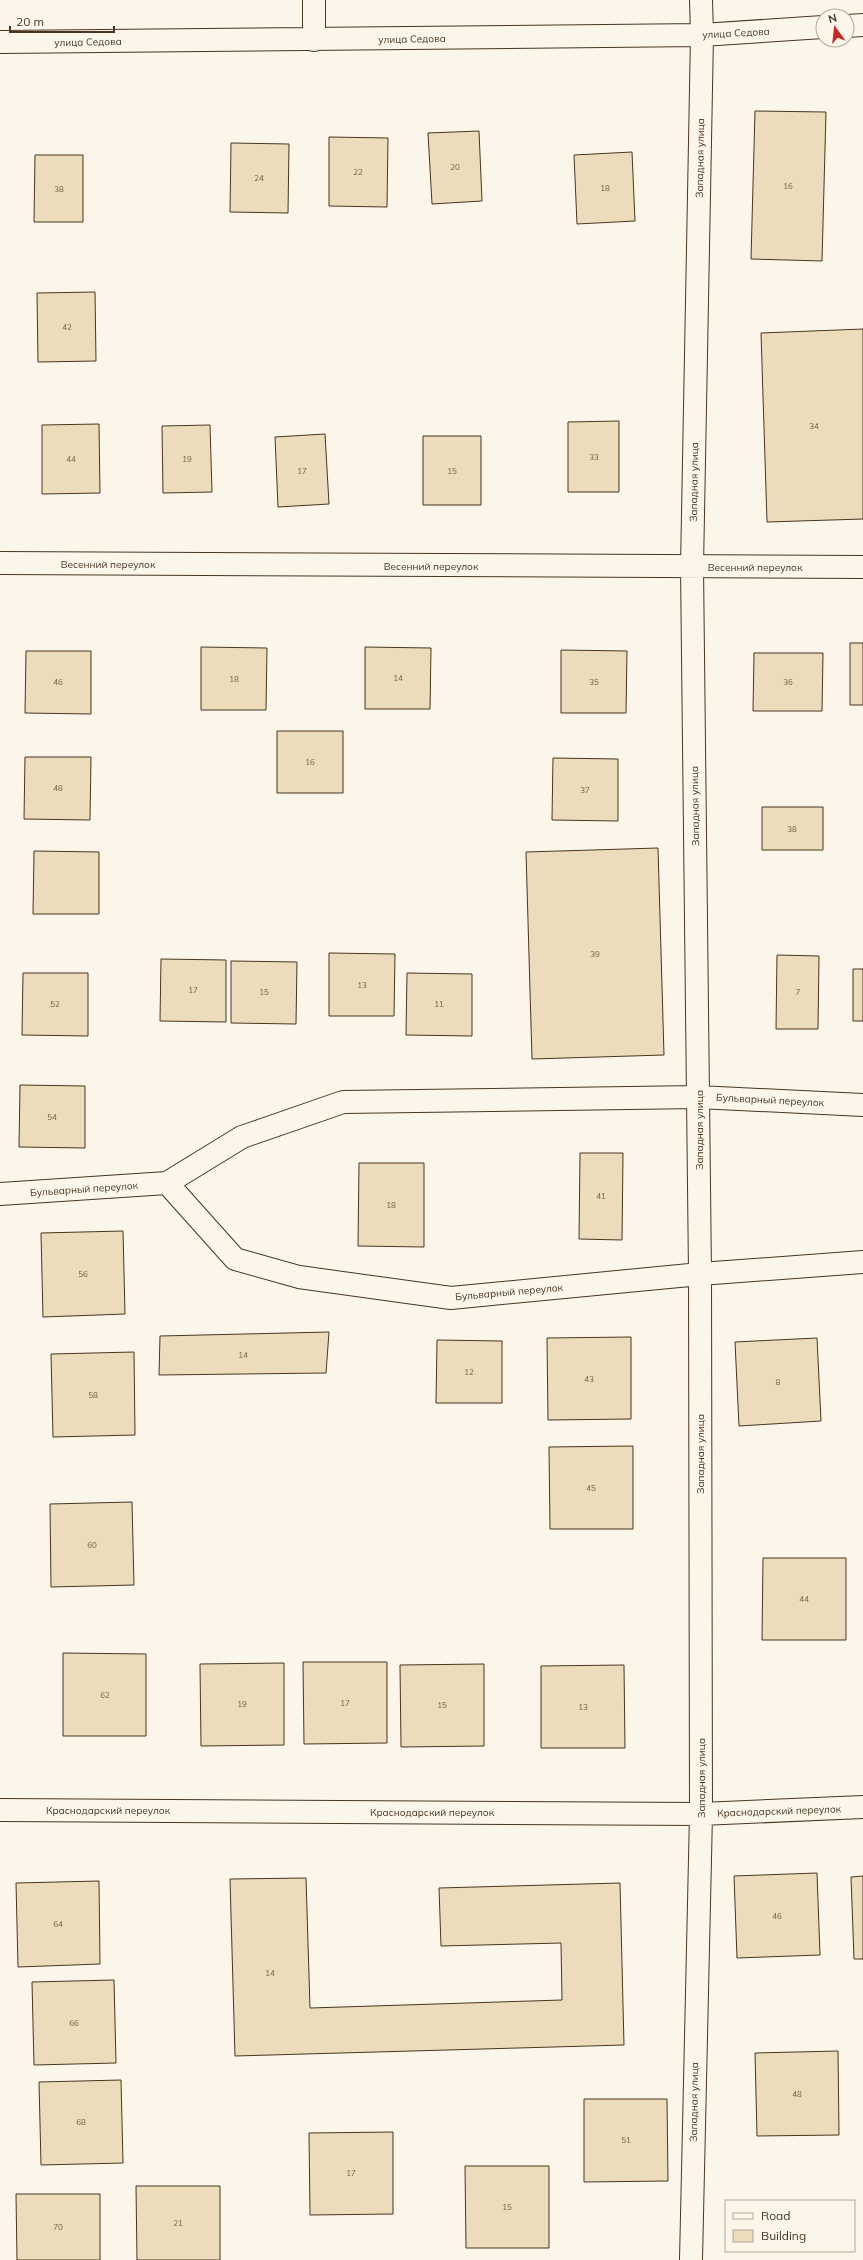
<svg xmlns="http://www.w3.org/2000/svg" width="863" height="2260" font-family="Mulish,sans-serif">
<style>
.building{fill:#ecdcbc;stroke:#4a3520}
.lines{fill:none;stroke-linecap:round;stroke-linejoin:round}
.minor-casing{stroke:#4a3520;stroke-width:24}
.minor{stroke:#fbf6e9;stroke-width:22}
.labels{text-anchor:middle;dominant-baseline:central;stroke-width:3;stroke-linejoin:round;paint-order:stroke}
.number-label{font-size:8px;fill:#725f47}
.street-label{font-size:10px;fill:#4a3520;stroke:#fbf6e9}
</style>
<rect width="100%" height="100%" fill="#fbf6e9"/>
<path class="building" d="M755,111L826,112L822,261L751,259Z
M479,131L482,201L432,204L428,133Z
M329,137L388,138L387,207L329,206Z
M231,143L289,144L288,213L230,212Z
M632,152L635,221L577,224L574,155Z
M35,155H83V222H34Z
M95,292L96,361L38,362L37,293Z
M863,329V519L767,522L761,333Z
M619,421V492H568V422Z
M99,424L100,493L42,494V425Z
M210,425L212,492L163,493L162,426Z
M325,434L329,504L278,507L275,437Z
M423,436H481V505H423Z
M850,643H863V705H850Z
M201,647L267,648L266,710H201Z
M365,647L431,648L430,709H365Z
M561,650L627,651L626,713H561Z
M26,651H91V714L25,713Z
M754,653H823L822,711H753Z
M277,731H343V793H277Z
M25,757H91L90,820L24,819Z
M553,758L618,759V821L552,820Z
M762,807H823V850H762Z
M658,848L664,1055L532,1059L526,852Z
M34,851L99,852V914H33Z
M329,953L395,954L394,1016H329Z
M777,955L819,956L818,1029H776Z
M161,959L226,960V1022L160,1021Z
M231,961L297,962L296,1024L231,1023Z
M853,969H863V1021H853Z
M23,973H88V1036L22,1035Z
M407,973L472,974V1036L406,1035Z
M20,1085L85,1086V1148L19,1147Z
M580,1153H623L622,1240L579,1239Z
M359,1163H424V1247L358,1246Z
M123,1231L125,1314L43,1317L41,1233Z
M329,1332L326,1373L159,1375L160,1336Z
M631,1337V1419L548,1420L547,1338Z
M817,1338L821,1421L739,1426L735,1342Z
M437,1340L502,1341V1403H436Z
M134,1352L135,1435L53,1437L51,1354Z
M633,1446V1529H550L549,1447Z
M132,1502L134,1585L51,1587L50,1504Z
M763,1558H846V1640H762Z
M63,1653L146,1654V1736H63Z
M303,1662H387V1743L304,1744Z
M284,1663V1745L201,1746L200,1664Z
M484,1664V1746L401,1747L400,1665Z
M624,1665L625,1748H541V1666Z
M817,1873L820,1955L737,1958L734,1876Z
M863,1876V1959H854L851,1877Z
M306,1878L310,2008L562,2000L561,1943L441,1946L439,1888L620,1883L624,2045L235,2056L230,1879Z
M99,1881L100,1964L18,1967L16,1883Z
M114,1980L116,2063L34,2065L32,1982Z
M838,2051L839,2135L757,2136L755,2053Z
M121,2080L123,2163L41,2165L39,2082Z
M584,2099H667L668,2181L584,2182Z
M393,2132V2214L310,2215L309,2133Z
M465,2166H549V2248H466Z
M136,2186H220V2260H137Z
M16,2194H100V2260H17Z"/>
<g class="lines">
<defs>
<path id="minor" d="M314,0V40
M847,26L863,25
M0,42L702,35L823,27
M0,563L863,567
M167,1183L235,1259L299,1277L451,1298L700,1274L863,1262
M0,1194L167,1183L242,1137L343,1102L698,1097L863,1105
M0,1810L701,1814L863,1807
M691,2260L701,1814L700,1274L692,567L702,35L701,0"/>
</defs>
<use href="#minor" class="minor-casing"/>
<use href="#minor" class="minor"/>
</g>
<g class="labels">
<g class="number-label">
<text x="455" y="167">20</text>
<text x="358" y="172">22</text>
<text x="259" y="178">24</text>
<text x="788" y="186">16</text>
<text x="605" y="188">18</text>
<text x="59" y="189">38</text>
<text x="67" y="327">42</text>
<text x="814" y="426">34</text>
<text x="594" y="457">33</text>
<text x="71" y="459">44</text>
<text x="187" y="459">19</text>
<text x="302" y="471">17</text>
<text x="452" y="471">15</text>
<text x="398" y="678">14</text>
<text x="234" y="679">18</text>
<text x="58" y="682">46</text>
<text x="594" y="682">35</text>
<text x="788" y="682">36</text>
<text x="310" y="762">16</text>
<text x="58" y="788">48</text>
<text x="585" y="790">37</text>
<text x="792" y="829">38</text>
<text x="595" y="954">39</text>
<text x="362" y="985">13</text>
<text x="193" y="990">17</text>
<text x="264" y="992">15</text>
<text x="798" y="992">7</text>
<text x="55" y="1004">52</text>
<text x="439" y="1004">11</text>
<text x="52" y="1117">54</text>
<text x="601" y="1196">41</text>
<text x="391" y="1205">18</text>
<text x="83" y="1274">56</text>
<text x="243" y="1355">14</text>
<text x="469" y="1372">12</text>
<text x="589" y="1379">43</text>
<text x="778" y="1382">8</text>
<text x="93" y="1395">58</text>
<text x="591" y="1488">45</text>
<text x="92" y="1545">60</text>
<text x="804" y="1599">44</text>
<text x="105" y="1695">62</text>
<text x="345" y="1703">17</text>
<text x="242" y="1704">19</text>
<text x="442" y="1705">15</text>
<text x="583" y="1707">13</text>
<text x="777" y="1916">46</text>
<text x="58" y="1924">64</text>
<text x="270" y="1973">14</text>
<text x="74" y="2023">66</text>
<text x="797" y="2094">48</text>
<text x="81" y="2122">68</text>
<text x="626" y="2140">51</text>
<text x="351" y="2173">17</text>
<text x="507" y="2207">15</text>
<text x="178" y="2223">21</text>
<text x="58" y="2227">70</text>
</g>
<g class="street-label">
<text transform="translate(736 33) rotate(-3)">улица Седова</text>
<text transform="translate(412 39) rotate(-1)">улица Седова</text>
<text transform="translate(88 42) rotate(-1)">улица Седова</text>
<text transform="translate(700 158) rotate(-89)">Западная улица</text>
<text transform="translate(694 482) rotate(-89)">Западная улица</text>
<text x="108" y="564">Весенний переулок</text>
<text x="431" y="566">Весенний переулок</text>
<text x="755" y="567">Весенний переулок</text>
<text transform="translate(695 806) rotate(-91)">Западная улица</text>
<text transform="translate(770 1100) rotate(3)">Бульварный переулок</text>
<text transform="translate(699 1130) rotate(-90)">Западная улица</text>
<text transform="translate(84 1189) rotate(-4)">Бульварный переулок</text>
<text transform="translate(509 1292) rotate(-5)">Бульварный переулок</text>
<text transform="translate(700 1454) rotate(-90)">Западная улица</text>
<text transform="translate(701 1778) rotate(-90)">Западная улица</text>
<text x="108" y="1810">Краснодарский переулок</text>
<text transform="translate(779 1811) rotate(-2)">Краснодарский переулок</text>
<text x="432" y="1812">Краснодарский переулок</text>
<text transform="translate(694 2102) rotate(-89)">Западная улица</text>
</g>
</g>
<rect x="725" y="2200" width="130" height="52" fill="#fbf6e9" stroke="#b4a999"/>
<rect x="733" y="2213" width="20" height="6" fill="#fbf6e9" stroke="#b4a999"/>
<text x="761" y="2220" font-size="12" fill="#4a3520">Road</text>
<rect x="733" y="2230" width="20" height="12" fill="#ecdcbc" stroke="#b4a999"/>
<text x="761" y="2240" font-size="12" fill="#4a3520">Building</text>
<g transform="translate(835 28) rotate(345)"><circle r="19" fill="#fbf6e9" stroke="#b4a999"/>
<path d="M0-3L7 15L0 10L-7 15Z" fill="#c62828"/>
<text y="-6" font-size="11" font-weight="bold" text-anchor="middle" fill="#4a3520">N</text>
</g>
<path d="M10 26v6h104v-6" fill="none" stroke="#4a3520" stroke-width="2"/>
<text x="16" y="26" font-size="12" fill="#4a3520" stroke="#fbf6e9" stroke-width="3" paint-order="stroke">20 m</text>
</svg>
